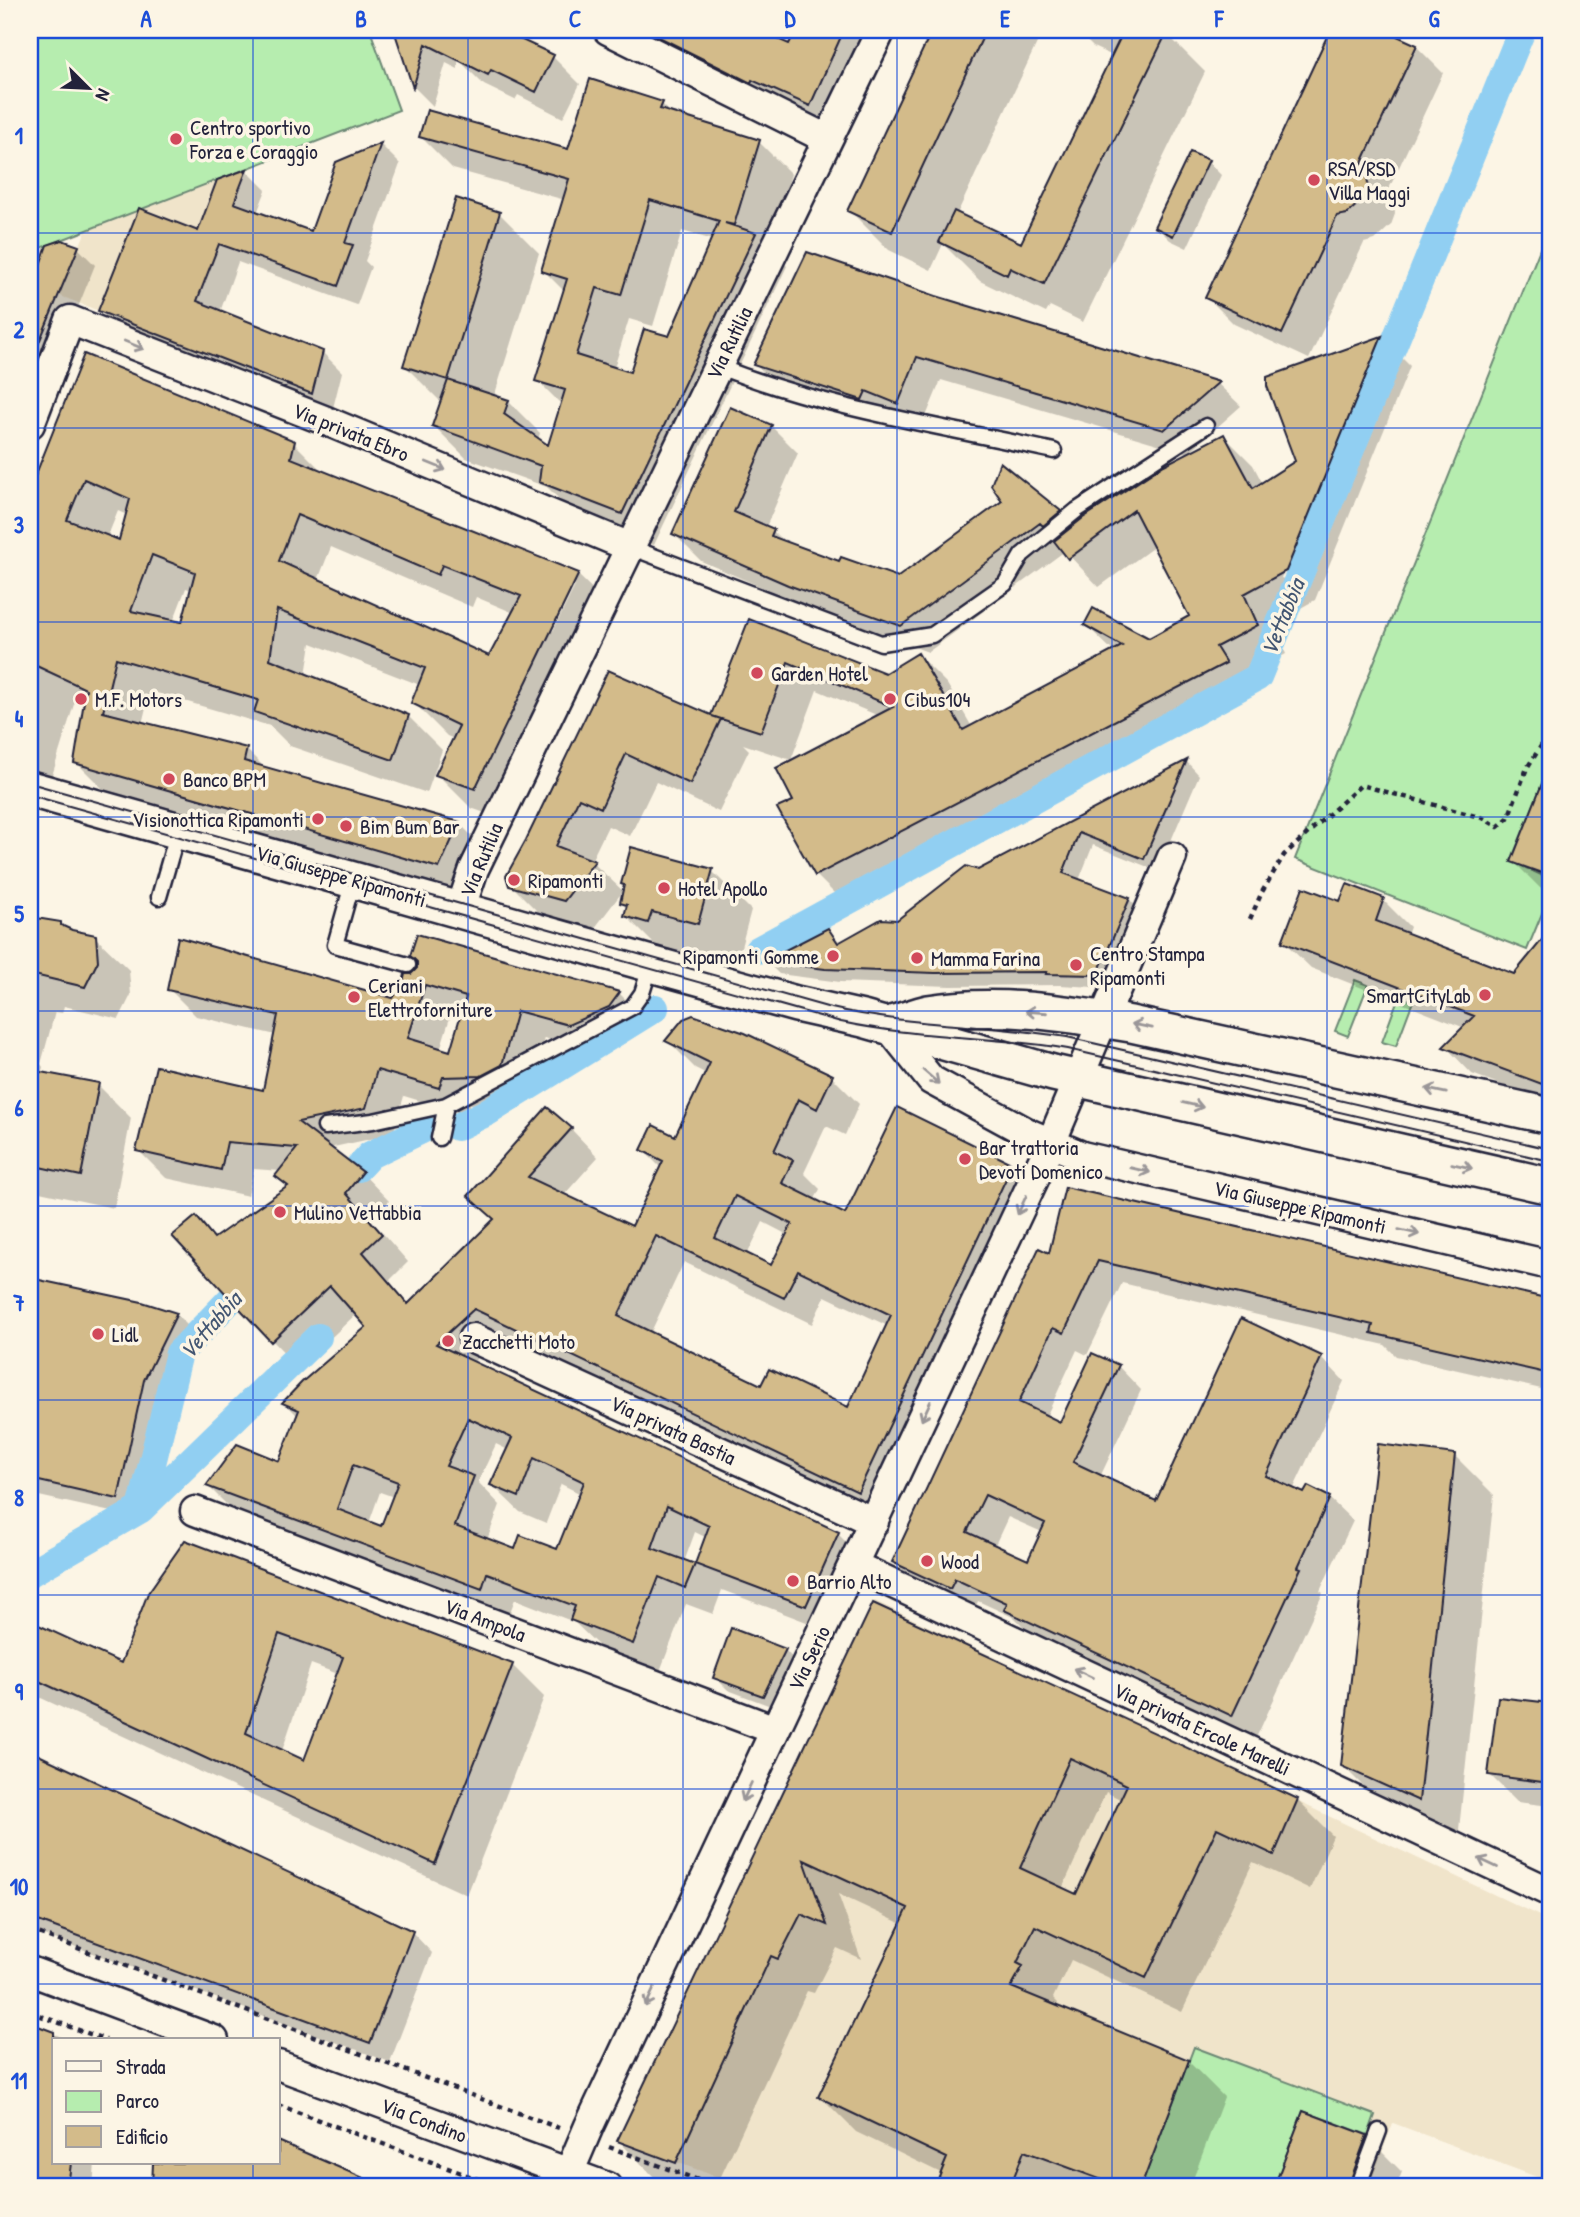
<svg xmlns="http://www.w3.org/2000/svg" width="1580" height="2217" font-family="'Patrick Hand',sans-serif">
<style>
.built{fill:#f0e4ca}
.green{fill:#b6edaf;stroke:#6c8875;stroke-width:2}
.shadow{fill:#0003;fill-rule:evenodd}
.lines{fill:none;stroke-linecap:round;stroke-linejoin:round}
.canal{stroke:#91cff2;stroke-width:28}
.building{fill:#d3bb8a;stroke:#22223b;stroke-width:2;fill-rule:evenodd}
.service-casing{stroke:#22223b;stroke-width:19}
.minor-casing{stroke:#22223b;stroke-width:33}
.tertiary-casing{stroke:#22223b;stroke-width:40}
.path{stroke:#22223b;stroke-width:4.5;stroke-dasharray:5 5;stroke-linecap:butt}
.service{stroke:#fcf5e5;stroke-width:14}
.minor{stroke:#fcf5e5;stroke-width:28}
.tertiary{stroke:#fcf5e5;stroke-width:35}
.tram{stroke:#22223b;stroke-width:2}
.oneway{stroke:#9a9698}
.grid{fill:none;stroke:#1d4ed8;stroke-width:2;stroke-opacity:0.55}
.poi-dot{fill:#d1495b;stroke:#fcf5e5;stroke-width:2.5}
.labels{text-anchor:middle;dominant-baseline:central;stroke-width:7;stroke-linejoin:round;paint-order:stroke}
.poi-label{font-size:21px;fill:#22223b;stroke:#fcf5e5;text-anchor:start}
.street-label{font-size:21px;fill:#22223b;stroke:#fcf5e5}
.water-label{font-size:23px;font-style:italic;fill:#435672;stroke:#fcf5e5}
.neatline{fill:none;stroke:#1d4ed8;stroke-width:2.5}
.grid-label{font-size:23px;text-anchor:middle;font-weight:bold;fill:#1d4ed8}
</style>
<rect width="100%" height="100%" fill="#fcf5e5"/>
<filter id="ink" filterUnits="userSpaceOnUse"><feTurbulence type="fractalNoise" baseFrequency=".0143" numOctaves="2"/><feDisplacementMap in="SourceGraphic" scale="14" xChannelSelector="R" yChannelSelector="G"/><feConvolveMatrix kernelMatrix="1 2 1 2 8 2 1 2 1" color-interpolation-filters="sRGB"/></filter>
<g filter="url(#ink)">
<path class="built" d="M247,169L181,343L58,295L86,231Z
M875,1601L1550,1921V2182L1393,2123L1369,2187H745L621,2142Z"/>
<path class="green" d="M30,30H370L399,110L30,252Z
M1550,224V764L1511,861L1550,879V894L1527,950L1295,859Z
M1355,980L1368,985L1348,1036L1335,1031Z
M1399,996L1413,1001L1396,1046L1382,1042Z
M1194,2047L1375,2115L1368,2135L1303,2111L1274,2187H1141Z"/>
<path class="shadow" d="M394,30H457L458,57L471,30H498L553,57L580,84L563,118L518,95L515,100L484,85L458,59V69L446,63L433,106L414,87Z
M629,30H761L760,33L790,47L798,30H875L831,126Z
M934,30H1043L957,214L1021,245L1113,56L1093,47L1076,30H1160L1166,33L1205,72L1083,322L1050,306L1046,313L980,281L943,244L931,270L889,250L850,211Z
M1332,30H1380L1416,46L1443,73L1388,191L1394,201L1395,214L1391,225L1375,240L1364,243L1309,359L1234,324L1207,297Z
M662,104L673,115L759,142L791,174L768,248L787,266L654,545L573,513L547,487L466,458L434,426L442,403L405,366L457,200L500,214L539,253L494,397L508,401L540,433L538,440L549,448L562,405L537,380L565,292L543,270L565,200L453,169L421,137L570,151ZM682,231L713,240L670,338L631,374L614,368L629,319L653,326Z
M381,145L400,164L365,261L371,267L357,305L238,262L220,312L322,352L342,372L332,412L120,330L100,311L199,233L218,182L247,171L266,190L257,213L312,233L337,163Z
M1191,154L1208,162L1221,175L1187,248L1170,240L1157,227Z
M78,248L95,265L30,427V285L34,287Z
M935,297L1218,384L1241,406L1188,453L941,380L922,426L778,388L755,364Z
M1382,338L1410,366L1315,600L1272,624L1286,654L1244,676L1254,693L845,904L816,875L795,802L879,716L817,690L791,760L743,744L749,750L719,812L656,782L630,836L608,826L591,861L623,891L594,929L540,914L511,885L528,841L609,672L712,718L750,621L885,675L918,655L947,684L972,727L1114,652L1086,625L1149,640L1191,616L1155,546L1099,587L1065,551L928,652L817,611L701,561L674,534L771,426L798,453L766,527L773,531L785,543L840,563L898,579L1059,512L1074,527L1224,436L1253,465L1263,484L1297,462L1268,378ZM1314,496H1318L1284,579L1281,578Z
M85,356L294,443L325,474L578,575L612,608L510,822L471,808L437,774L454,739L447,736L413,702L420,685L311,643L306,675L408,716L442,750L427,793L290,746L270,726L150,691L142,724L246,749L266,769L459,823L493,857L473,901L110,796L76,762L85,706L75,701L51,779L30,773V494ZM118,511L127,515L120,543L107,538ZM331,547L472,607L476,597L514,613L490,658L318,580ZM573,582L576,584L553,631L550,628ZM186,588L192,590L183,624L173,622Z
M1187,762L1199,775L1158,871L1093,845L1079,880L1129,899L1142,913L1110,988L1060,985L950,986L840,982L779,974L767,962L828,930L841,943L898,921L978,872Z
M1550,769V892L1540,888L1513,861Z
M712,871L751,910L737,962L691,950L687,961L665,955L626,916L628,909L622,903L626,887L623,884Z
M1348,886L1383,900L1410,927L1407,935L1514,977L1550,932V1103L1472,1074L1446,1047L1465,1028L1311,968L1284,942L1341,903Z
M30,919L53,923L72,932L95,937L129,970L131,995L119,1019L64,1006L62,1013L55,1012L41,1064L43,1067L41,1074L98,1085L131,1118L114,1208L30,1190Z
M405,983L619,993L646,1020L636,1034L596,1052L544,1038L529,1092L509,1102L470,1104L466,1115L404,1096L393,1134L329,1148L362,1173L389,1201L372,1221L408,1262L389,1281L410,1305L495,1220L471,1196L571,1129L598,1157L563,1196L633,1229L661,1168L643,1150L676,1138L707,1074L695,1068L668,1041L832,1077L859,1104L845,1135L826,1126L804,1173L820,1189L814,1201L846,1216L1012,1166L1039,1193L885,1518L502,1336L472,1363L838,1534L865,1561L833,1632L722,1590L713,1614L686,1604L660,1671L600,1647L574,1622L515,1599L509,1615L235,1513L208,1486L280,1463L298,1416L285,1403L368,1328L356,1314L299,1368L272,1340L196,1218L216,1239L290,1188L277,1176L281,1171L254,1169L248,1196L166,1178L138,1150L265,1092L276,1035L196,1016L169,989L394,1000ZM452,1011L462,1014L451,1053L440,1050ZM763,1222L788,1235L772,1267L747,1255ZM684,1262L812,1324L825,1296L888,1326L849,1409L762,1388L650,1334ZM496,1444L508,1450L492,1485L520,1512L546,1523L561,1484L581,1494L558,1551H516L487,1540L500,1505L478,1482ZM380,1492L394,1497L382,1528L369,1523ZM695,1532L707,1538L696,1566L684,1562Z
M1066,1189L1550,1301V1391L1396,1356L1385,1345L1122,1283L1087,1355L1077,1350L1046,1417L1061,1424L1118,1366L1141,1390L1100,1477L1156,1503L1321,1357L1344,1381L1293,1490L1305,1496L1329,1498L1353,1521L1320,1591L1323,1593L1256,1738L1030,1633L1015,1618L978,1601L974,1611L917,1585L894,1561L1050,1256ZM1008,1517L1042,1532L1029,1562L994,1547Z
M30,1279L142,1304L176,1314L196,1334L164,1401L138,1518L30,1494Z
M1454,1455L1494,1495L1458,1839L1382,1805L1343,1766Z
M30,1562L39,1570L33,1591L30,1593Z
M150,1594L512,1665L544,1697L467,1895L41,1698L30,1687V1623L122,1665ZM311,1664L338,1674L305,1762L282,1751Z
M873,1605L1297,1800L1333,1836L1310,1889L1253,1862L1182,2012L1071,1960L1053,1998L1058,2003L1056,2007L1188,2061L1224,2097L1190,2187H1065L1059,2185V2187H937L943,2174L856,2132L820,2096L902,1924L838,1894L861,1959L837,1948L814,1993L807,1991L716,2187H684L654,2177L619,2141ZM1106,1792L1122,1800L1077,1896L1062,1889Z
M785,1650L798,1664L776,1708L728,1690L715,1677Z
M1500,1699L1550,1705V1806L1517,1802L1490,1775Z
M30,1753L412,1932L432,1953L390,2062L30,1930Z
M30,2025L70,2040H54V2163H95L93,2187H30Z
M1304,2113L1366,2136L1402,2172L1396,2187H1276Z
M278,2143L380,2187H154L155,2163H278Z"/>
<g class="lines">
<path class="canal" d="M758,950L1258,677L1522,30
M457,1127L486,1113L655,1008
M358,1168L370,1155L424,1129
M141,1509L318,1337
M30,1573L141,1509L179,1353L256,1273"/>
</g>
<path class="building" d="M394,30H501L554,55L536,92L491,70L488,75L426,44L413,88Z
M645,30H757L789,44L796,30H844L810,106L752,80L751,83Z
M932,30H986L892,232L847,211Z
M1124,30H1168L1044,284L1010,268L1007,275L939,242L954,211L1021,243Z
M1330,30H1384L1417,45L1362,163L1367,173L1368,186L1364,198L1347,214L1337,216L1282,334L1205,298Z
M590,79L663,102L660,109L760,140L734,225L725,223L756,233L622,514L539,482L541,466L432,426L448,380L509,400L504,414L548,445L565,390L535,381L567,279L541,271L569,179L419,137L427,110L568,149ZM650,200L719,221L669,336L644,329L630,372L576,355L597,288L621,295Z
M381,143L345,243L353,245L338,286L219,244L197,301L323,351L312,394L98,311L139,208L198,231L217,180L247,169L234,203L311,231L336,162Z
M1190,152L1209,160L1173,236L1154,227Z
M456,198L500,212L448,380L403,366Z
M62,240L79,246L30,364V293L47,245Z
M807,252L936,296L1219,382L1164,430L917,357L898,404L866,391L862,400L753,365Z
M1382,336L1286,571L1244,594L1258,625L1216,647L1226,663L815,876L777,808L793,801L776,768L893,707L788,662L761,732L712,716L721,719L690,784L626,754L601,808L579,798L556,846L595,861L564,901L509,886L506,876L526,840L608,670L711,715L749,619L885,673L918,653L963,730L1122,646L1084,625L1093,608L1149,638L1189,616L1134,510L1068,559L1054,541L1083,518L1164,465L1224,434L1253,488L1295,461L1267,386V377Z
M84,354L295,441L291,458L579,573L475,789L435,775L459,726L411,703L425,668L277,610L270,659L409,715L393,760L254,712L258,700L116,658L103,712L247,748L244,761L460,822L439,868L74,763L86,689L30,663V489ZM84,479L130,499L119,540L67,520ZM297,515L438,575L442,565L521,596L489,656L279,561ZM152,555L195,572L182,622L131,611Z
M730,407L772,425L734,512L774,529L771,536L839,561L841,557L898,577L1002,501L991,485L1000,462L1061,511L1043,526L1040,523L901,626L788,585L672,534Z
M1187,760L1144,859L1079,833L1063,873L1130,898L1097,975L1046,974L1047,972L935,973L825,969L764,961L828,928L838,943L881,919L897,920L966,866L978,870Z
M1549,766H1550V876L1511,862Z
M631,847L713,869L698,924L652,912L648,923L624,916L627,905L620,903L624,885L621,884Z
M1347,884L1384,898L1376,921L1514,974L1550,930V1087L1443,1047L1474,1016L1282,942L1303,887L1340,901Z
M30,917L61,922V925L72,930L96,935L98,961L85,987L30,974Z
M417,934L620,992L609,1007L568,1025L517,1011L502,1065L481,1076L443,1077L439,1088L377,1070L366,1108L298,1122L363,1172L346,1193L382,1234L363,1252L408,1304L494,1219L468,1196L547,1107L572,1128L528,1177L632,1226L663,1161L641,1150L653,1125L675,1136L710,1063L665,1041L683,1019L693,1015L745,1033L833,1075L817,1109L798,1099L774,1151L793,1160L782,1183L845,1214L897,1107L1013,1164L858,1492L474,1309L436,1344L839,1532L806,1606L695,1564L685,1588L659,1577L633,1644L570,1620L575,1606L487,1573L482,1589L206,1486L237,1444L279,1461L299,1410L282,1403L302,1382L366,1327L330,1286L271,1342L172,1236L196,1216L214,1238L288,1186L275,1176L297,1148L227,1142L221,1170L136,1151L156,1066L263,1090L278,1015L167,990L178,937L393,998L403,983L405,974H411L417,968V962L410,956ZM425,985L466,997L450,1051L408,1038ZM735,1196L792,1224L771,1265L715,1238ZM656,1236L784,1298L798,1270L891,1315L848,1407L769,1369L761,1385L618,1316ZM468,1418L512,1438L490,1485L519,1497L534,1458L584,1482L557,1549L520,1535L515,1549L455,1526L474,1476L446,1466ZM353,1465L398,1482L381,1526L337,1509ZM667,1506L709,1526L695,1564L652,1548Z
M30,1070L99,1083L81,1176L30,1165Z
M1065,1187L1550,1299V1374L1371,1333L1373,1325L1098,1261L1064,1333L1053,1328L1019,1402L1060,1422L1092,1353L1119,1365L1073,1462L1156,1501L1241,1318L1322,1356L1266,1476L1304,1493L1308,1486L1330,1497L1298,1567L1301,1568L1232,1716L1004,1610L1007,1603L955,1579L950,1589L892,1562L1039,1248L1049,1253ZM985,1495L1045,1523L1028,1560L967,1532Z
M30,1278L142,1302L177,1313L144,1380L118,1499L30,1479Z
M1378,1444L1455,1454L1419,1801L1341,1766Z
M185,1540L513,1664L435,1864L30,1677V1621L121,1663L148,1593ZM279,1634L343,1657L304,1760L246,1733Z
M873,1603L1298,1799L1274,1855L1217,1828L1146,1978L1035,1926L1017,1963L1023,1966L1011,1987L1189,2060L1141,2187H1121L1024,2151L1010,2187H935L947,2158L818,2097L908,1908L804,1860L827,1925L801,1914L778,1959L771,1956L676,2163L617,2141ZM1070,1758L1127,1785L1076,1894L1020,1868Z
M731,1628L786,1649L763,1696L713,1678Z
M1498,1697L1550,1703V1783L1488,1775Z
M30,1751L413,1931L370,2043L30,1918Z
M30,2023L54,2032V2163H71L68,2187H30Z
M1303,2111L1367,2135L1348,2187H1274Z
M278,2141L384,2187H152L153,2163H278Z"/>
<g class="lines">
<defs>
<path id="service" d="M717,366C825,409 941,426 1054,451
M630,547L881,643L932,635L1005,584L1022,555L1077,510L1206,426
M353,881L335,945L408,965
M159,897L178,831
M325,1127L373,1121L446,1105L632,1007L642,993L651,964
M439,1138L446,1105
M1358,2187L1379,2131"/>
<path id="minor" d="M608,30L827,139
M30,424L70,320L324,420L630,547
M460,910L474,869L881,30
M887,1025L931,1080L1030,1134L1082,1156L1550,1265
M473,1338L874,1522
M195,1511L775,1730
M853,1565L1550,1892
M30,1971L214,2040
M278,2065L607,2187
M563,2187L589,2126L1051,1143L1172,857"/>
<path id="tertiary" d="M30,789L651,964L796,1004L863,1019L1053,1073L1550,1186
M887,1025C901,1022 915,1016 928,1013C995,1002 1066,1013 1131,1024L1550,1116"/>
</defs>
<use href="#service" class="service-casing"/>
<use href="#minor" class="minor-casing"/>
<use href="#tertiary" class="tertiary-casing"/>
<path class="path" d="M1250,919L1262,892L1284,855L1361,785L1483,818L1498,827L1508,818L1527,768L1550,732
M30,1930L559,2128
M30,2012L106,2040
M278,2105L499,2187
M609,2147L717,2187"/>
<use href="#service" class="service"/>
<use href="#minor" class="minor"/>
<use href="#tertiary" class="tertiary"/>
<path class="tram" d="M30,783L827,1007C906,1026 987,1024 1067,1037L1550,1149
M30,795L841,1022C915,1038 993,1036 1068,1049L1550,1161"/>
</g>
<defs><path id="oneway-shaft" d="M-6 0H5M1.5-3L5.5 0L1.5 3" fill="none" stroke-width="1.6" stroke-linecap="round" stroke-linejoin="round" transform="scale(1.75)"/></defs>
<g class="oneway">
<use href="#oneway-shaft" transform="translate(134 345) rotate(22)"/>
<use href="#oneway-shaft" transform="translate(436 466) rotate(22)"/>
<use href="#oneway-shaft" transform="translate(1036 1012) rotate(-176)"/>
<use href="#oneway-shaft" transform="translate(1142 1026) rotate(-168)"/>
<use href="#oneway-shaft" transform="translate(931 1077) rotate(41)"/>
<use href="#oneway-shaft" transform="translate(1436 1091) rotate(-168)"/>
<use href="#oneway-shaft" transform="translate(1193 1105) rotate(13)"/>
<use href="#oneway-shaft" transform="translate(1462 1166) rotate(13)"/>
<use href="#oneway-shaft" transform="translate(1140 1170) rotate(13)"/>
<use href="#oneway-shaft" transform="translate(1022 1205) rotate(115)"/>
<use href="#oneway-shaft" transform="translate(1409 1232) rotate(13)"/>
<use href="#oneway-shaft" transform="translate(926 1411) rotate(115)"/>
<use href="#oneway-shaft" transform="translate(1083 1673) rotate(-155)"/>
<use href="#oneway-shaft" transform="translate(747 1792) rotate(115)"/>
<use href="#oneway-shaft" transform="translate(1488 1863) rotate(-155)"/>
<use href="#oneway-shaft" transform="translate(650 1997) rotate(115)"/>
</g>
</g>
<path class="grid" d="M253,30V2040M468,30V2187M683,30V2187M897,30V2187M1112,30V2187M1327,30V2187M30,233H1550M30,428H1550M30,622H1550M30,817H1550M30,1011H1550M30,1206H1550M30,1400H1550M30,1595H1550M30,1789H1550M30,1984H1550M253,2163V2187"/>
<g class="poi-dot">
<circle cx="176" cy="139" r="7"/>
<circle cx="1314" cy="180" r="7"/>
<circle cx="757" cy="673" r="7"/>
<circle cx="81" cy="699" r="7"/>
<circle cx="890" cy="699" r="7"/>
<circle cx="169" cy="779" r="7"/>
<circle cx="318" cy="819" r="7"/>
<circle cx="346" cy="826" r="7"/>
<circle cx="514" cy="880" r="7"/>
<circle cx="664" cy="888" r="7"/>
<circle cx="833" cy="956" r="7"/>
<circle cx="917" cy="958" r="7"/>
<circle cx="1076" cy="965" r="7"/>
<circle cx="1485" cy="995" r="7"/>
<circle cx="354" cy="997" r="7"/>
<circle cx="965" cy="1159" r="7"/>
<circle cx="280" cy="1212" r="7"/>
<circle cx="98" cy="1334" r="7"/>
<circle cx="448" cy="1341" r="7"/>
<circle cx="927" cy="1561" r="7"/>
<circle cx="793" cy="1581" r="7"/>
</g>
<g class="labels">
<g class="poi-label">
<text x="190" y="127">Centro sportivo<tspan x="190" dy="24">Forza e Coraggio</tspan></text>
<text x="1328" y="168">RSA/RSD<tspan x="1328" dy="24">Villa Maggi</tspan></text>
<text x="771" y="673">Garden Hotel</text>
<text x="95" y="699">M.F. Motors</text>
<text x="904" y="699">Cibus104</text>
<text x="183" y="779">Banco BPM</text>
<text x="304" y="819" text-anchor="end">Visionottica Ripamonti</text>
<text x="360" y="826">Bim Bum Bar</text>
<text x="528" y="880">Ripamonti</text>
<text x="678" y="888">Hotel Apollo</text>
<text x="1090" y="953">Centro Stampa<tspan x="1090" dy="24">Ripamonti</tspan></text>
<text x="819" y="956" text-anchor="end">Ripamonti Gomme</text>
<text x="931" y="958">Mamma Farina</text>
<text x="368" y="985">Ceriani<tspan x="368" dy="24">Elettroforniture</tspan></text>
<text x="1471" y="995" text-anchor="end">SmartCityLab</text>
<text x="979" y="1147">Bar trattoria<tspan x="979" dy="24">Devoti Domenico</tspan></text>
<text x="294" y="1212">Mulino Vettabbia</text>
<text x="112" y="1334">Lidl</text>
<text x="462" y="1341">Zacchetti Moto</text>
<text x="941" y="1561">Wood</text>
<text x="807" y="1581">Barrio Alto</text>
</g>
<g class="street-label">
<text transform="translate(729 343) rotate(-64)">Via Rutilia</text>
<text transform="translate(351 432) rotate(22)">Via privata Ebro</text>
<text transform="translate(481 860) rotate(-67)">Via Rutilia</text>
<text transform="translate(341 876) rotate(16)">Via Giuseppe Ripamonti</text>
<text transform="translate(1300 1207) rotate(13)">Via Giuseppe Ripamonti</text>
<text transform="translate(673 1430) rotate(25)">Via privata Bastia</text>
<text transform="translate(485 1620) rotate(21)">Via Ampola</text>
<text transform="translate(809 1658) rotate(-64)">Via Serio</text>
<text transform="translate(1202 1729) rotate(25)">Via privata Ercole Marelli</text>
<text transform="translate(424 2120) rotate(21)">Via Condino</text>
</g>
<g class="water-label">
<text transform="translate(1282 617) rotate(-68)">Vettabbia</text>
<text transform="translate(210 1325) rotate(-49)">Vettabbia</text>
</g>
</g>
<rect width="1580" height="2217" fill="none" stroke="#fcf5e5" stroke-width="77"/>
<rect x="52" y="2038" width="228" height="126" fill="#fcf5e5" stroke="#a5a1a1" stroke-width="2"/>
<rect x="66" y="2061" width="35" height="10" fill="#fcf5e5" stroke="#a5a1a1" stroke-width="2"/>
<text x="116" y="2074" font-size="21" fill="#22223b">Strada</text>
<rect x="66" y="2091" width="35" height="21" fill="#b6edaf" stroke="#a5a1a1" stroke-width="2"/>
<text x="116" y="2108" font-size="21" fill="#22223b">Parco</text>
<rect x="66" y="2126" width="35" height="21" fill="#d3bb8a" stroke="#a5a1a1" stroke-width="2"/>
<text x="116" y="2144" font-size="21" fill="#22223b">Edificio</text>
<g transform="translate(88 88) rotate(114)" stroke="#fcf5e5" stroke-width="5" paint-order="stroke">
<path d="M0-5L12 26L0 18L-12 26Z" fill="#22223b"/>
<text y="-10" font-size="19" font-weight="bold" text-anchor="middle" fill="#22223b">N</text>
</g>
<rect x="38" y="38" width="1504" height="2140" class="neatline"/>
<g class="grid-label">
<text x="146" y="27">A</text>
<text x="361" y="27">B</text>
<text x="575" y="27">C</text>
<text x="790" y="27">D</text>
<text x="1005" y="27">E</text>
<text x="1219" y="27">F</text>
<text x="1434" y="27">G</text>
<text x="19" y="144">1</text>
<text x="19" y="338">2</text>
<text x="19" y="533">3</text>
<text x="19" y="727">4</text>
<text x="19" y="922">5</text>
<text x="19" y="1116">6</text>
<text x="19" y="1311">7</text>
<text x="19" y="1506">8</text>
<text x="19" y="1700">9</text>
<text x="19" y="1895">10</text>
<text x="19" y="2089">11</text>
</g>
</svg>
